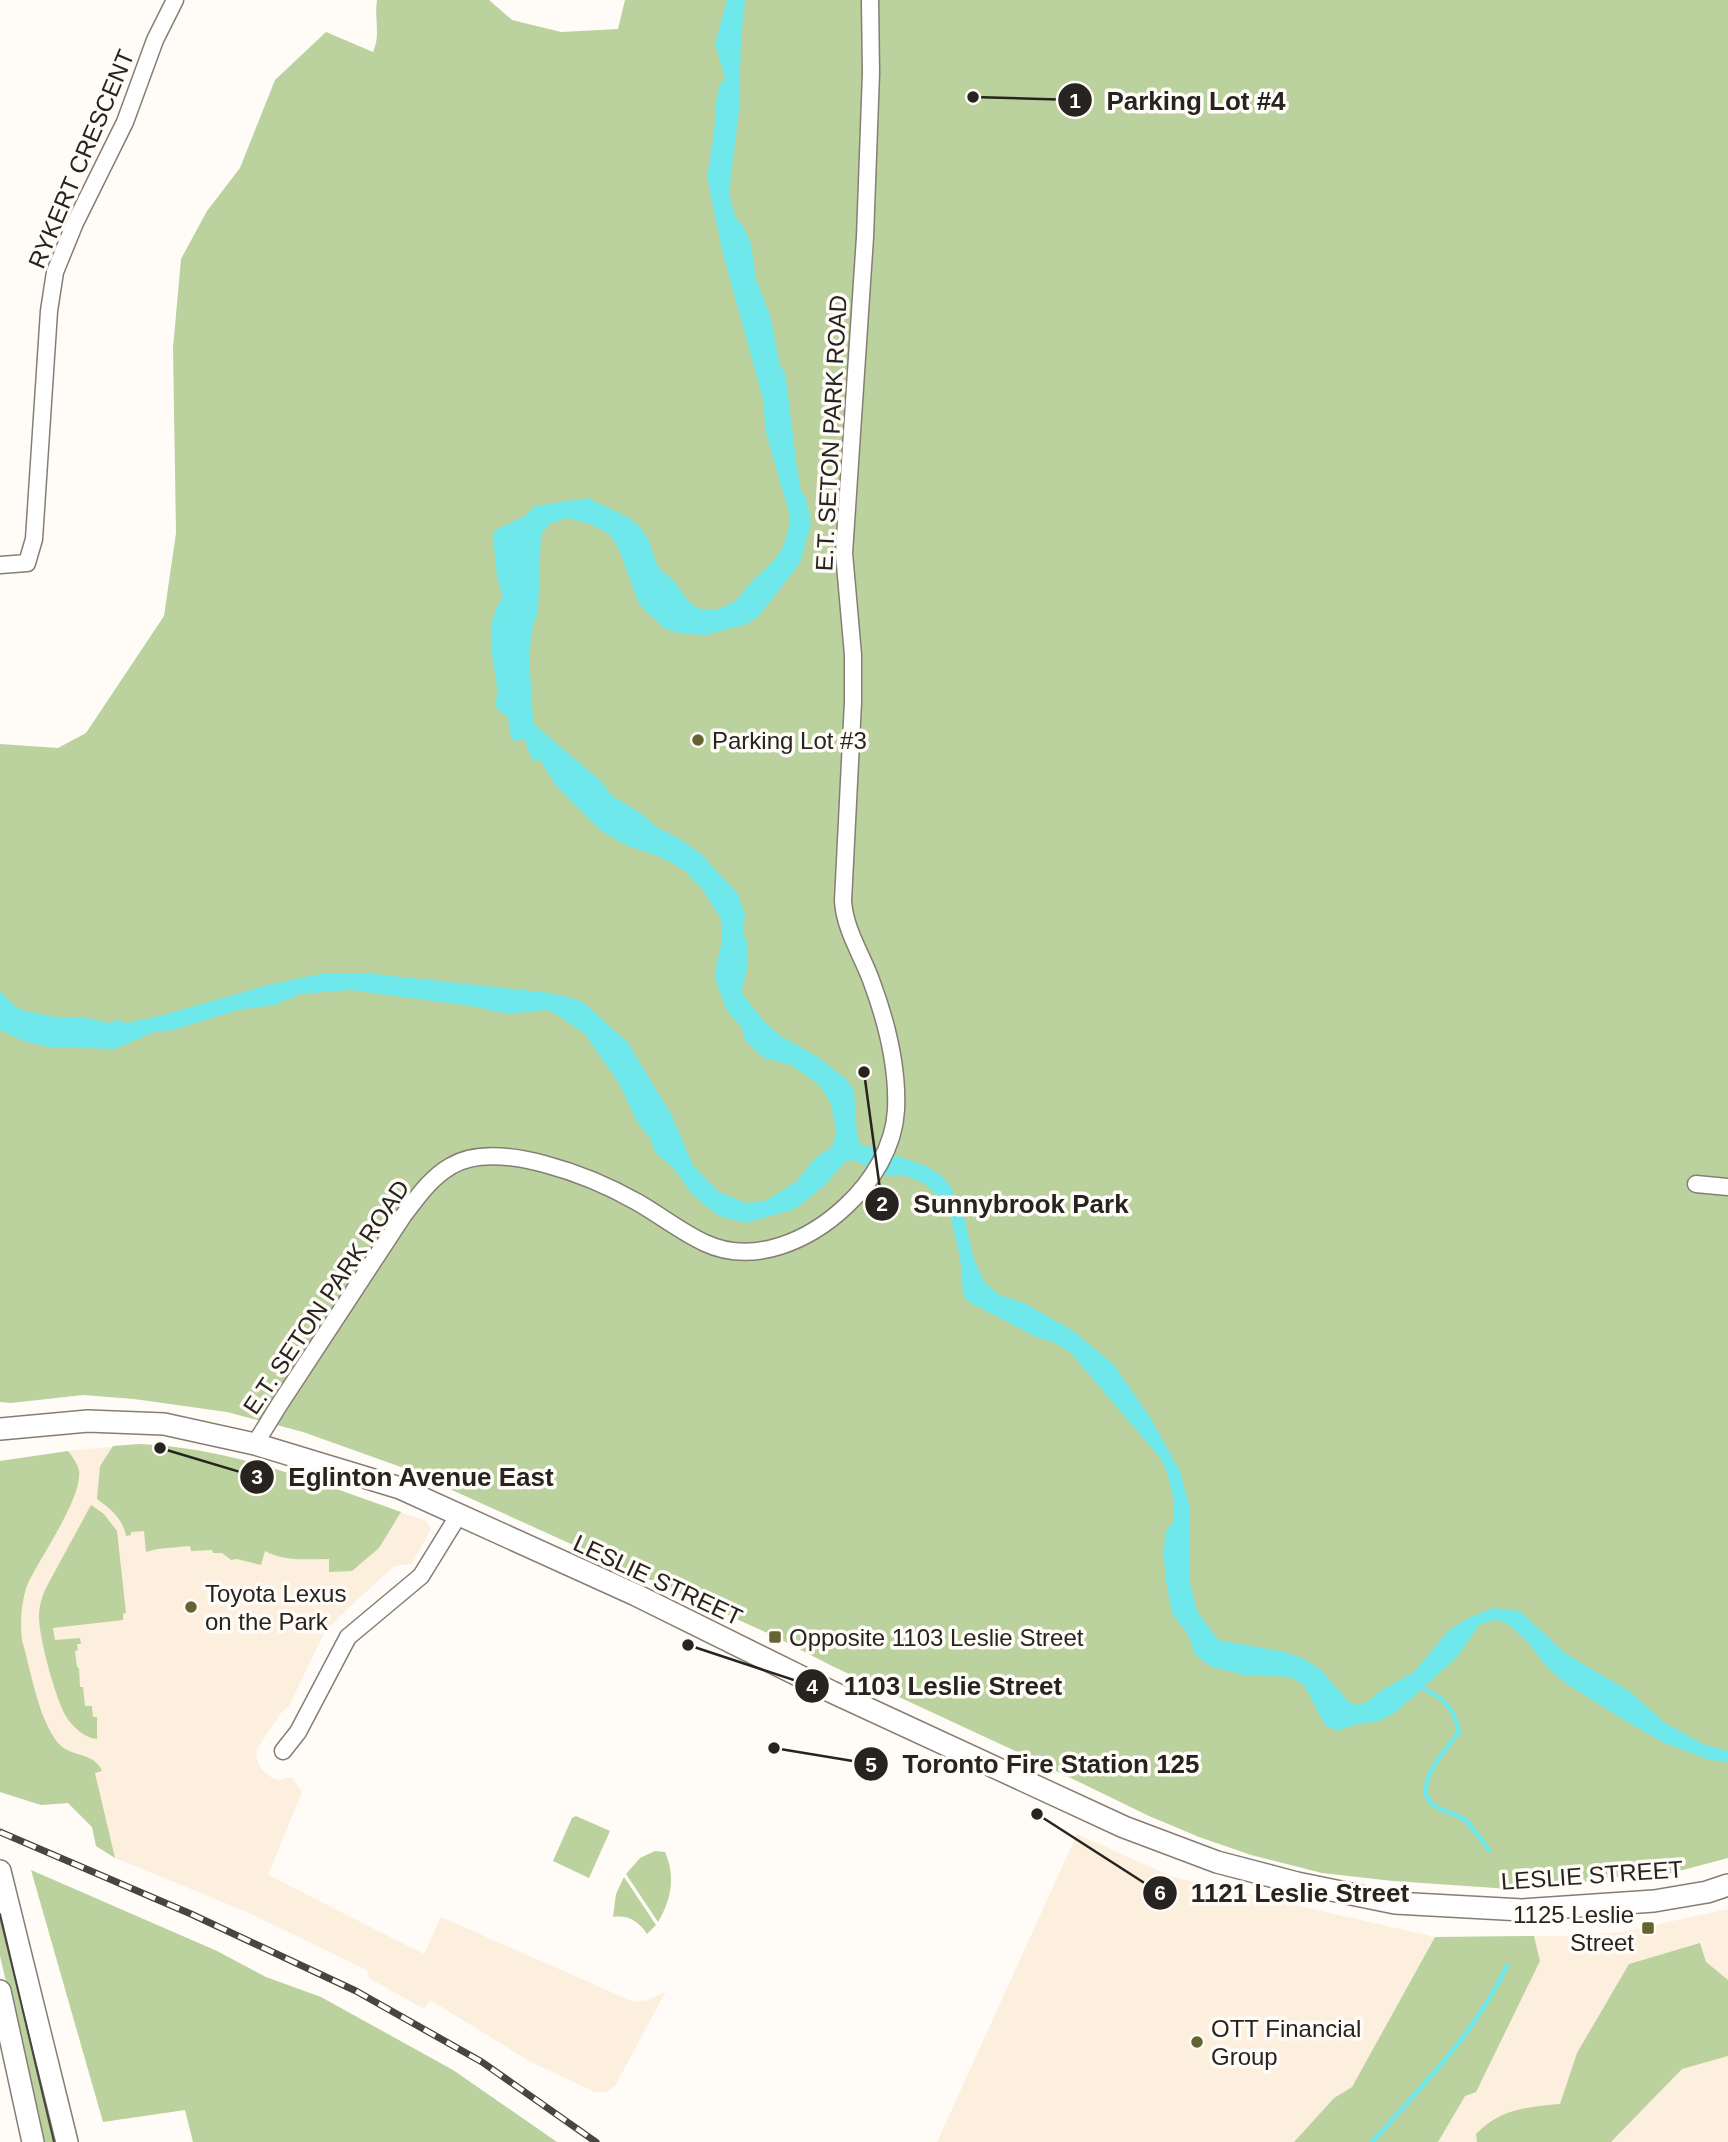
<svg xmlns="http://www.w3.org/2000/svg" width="1728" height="2142" font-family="Arial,sans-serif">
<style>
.built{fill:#fdefde}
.green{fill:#bbd19e}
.water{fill:#6ee8eb}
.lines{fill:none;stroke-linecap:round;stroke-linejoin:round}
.stream{stroke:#6ee8eb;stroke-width:4.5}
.minor-casing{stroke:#867e74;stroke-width:19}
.major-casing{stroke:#867e74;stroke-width:24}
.minor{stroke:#fff;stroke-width:16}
.major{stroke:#fff;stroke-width:21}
.tram{stroke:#484440;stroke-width:2}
.rail-casing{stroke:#484440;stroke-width:7}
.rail{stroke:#fffbf7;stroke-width:4.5;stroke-dasharray:13;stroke-linecap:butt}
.poi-dot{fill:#656330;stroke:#fffbf7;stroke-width:2.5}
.labels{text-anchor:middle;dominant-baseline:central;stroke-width:7;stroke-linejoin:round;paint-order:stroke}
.street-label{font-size:24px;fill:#27231f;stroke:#fffbf7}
.poi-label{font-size:24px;fill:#27231f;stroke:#fffbf7;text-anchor:start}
.leader{fill:none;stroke:#27231f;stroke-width:2.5}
.callout-dot{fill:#27231f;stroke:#fffbf7;stroke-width:2.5}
.mark-label{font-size:21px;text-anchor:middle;font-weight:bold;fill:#fff}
.callout-label{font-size:26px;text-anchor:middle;font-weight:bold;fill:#27231f;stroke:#fffbf7;stroke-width:7;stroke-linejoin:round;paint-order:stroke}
</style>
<rect width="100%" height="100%" fill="#fffbf7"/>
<path class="built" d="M140,1444L188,1449L280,1470L426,1521L431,1529L412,1564L394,1566L341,1615L324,1633L289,1706L281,1713L257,1749L256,1756L261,1769L272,1778L279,1780L292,1777L302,1792L268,1875L424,1954L441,1917L634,2002L648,2000L666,1991L615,2086L606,2092H595L531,2062L430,2000L424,2009L369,1978L367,1970L247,1912L115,1858L96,1846L92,1827L68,1803L41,1805L0,1792V1461L68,1451Z
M1077,1834L1173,1877L1435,1937L1352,2087L1334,2098L1294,2142H937Z
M1728,1909V2142H1438L1540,1961L1534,1936H1571L1622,1932Z"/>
<path class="green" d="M377,0H489L512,20L561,32L618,29L625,0H1728V1858L1664,1875H1632L1532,1889H1510L1393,1881L1322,1873L1251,1855L1199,1837L1149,1816L1011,1749L832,1666L772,1635L401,1467L303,1432L227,1412L134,1399L83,1395L11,1403L0,1402V744L58,748L86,733L164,616L176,533L173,348L181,259L207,211L240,168L275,80L326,32L373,52C381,35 374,19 377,0Z
M140,1444C230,1448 317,1482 401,1512L379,1548L352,1571L329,1572V1559C306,1559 285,1562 265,1551L261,1565L237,1559L231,1560L222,1553H213L212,1550L191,1551L190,1546L157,1549L146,1552L144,1531L131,1532V1535L126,1536C123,1519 111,1509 97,1499L100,1466L113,1446Z
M68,1451C73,1457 77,1463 79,1470C83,1499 38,1559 26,1588C21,1606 20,1622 22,1640C31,1671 38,1718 58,1743C71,1758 95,1752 102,1771L95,1773L115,1858L96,1846L92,1827L68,1803L41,1805L0,1792V1461Z
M91,1505L104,1514L117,1531L126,1613L123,1614V1620L53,1628L55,1640L80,1638L81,1644H77L78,1650L75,1651L77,1667L79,1668L80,1687H83L85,1706H92L93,1717H97V1739C85,1738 74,1728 67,1718C56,1701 39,1638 39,1617C39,1606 42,1596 47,1586Z
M576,1816L610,1831L589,1878L553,1861L572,1818Z
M655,1851L665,1852C676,1877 671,1900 658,1922L626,1874L640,1858Z
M31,1870L217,1951L266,1977L321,1997L453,2070L557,2142H193L185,2110L103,2122Z
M624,1877L656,1925L647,1934C638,1921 629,1915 613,1917L616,1894Z
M0,1907L56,2142H44L0,1956Z
M1534,1936L1540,1961L1476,2092L1465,2096L1438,2142H1294L1334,2098L1352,2087L1435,1937Z
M1700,1943L1706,1962L1728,1980V2056L1682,2069L1611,2142H1477L1476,2134C1500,2109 1527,2107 1560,2104L1577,2053L1629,1964Z"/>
<path class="water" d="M727,0H745L741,38L739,109L729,194L735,216L744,228L751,243L756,280L770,315L780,366L785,372L797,468L801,491L806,498L811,523L800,563L758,617L747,624L706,635L684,634L665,629L639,604L619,549L609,534L590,524L566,518L549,524L541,534L538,613C524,639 532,690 533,721L536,726L602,782L611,795L643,815L656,827L680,839L700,853L738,894L745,915L743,934L747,942L748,966L742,987L743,995L762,1019L779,1035L818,1057L847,1080L854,1091L857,1135L860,1144L924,1165L941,1175L950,1186L964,1217L974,1259L984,1282L998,1294L1024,1303L1072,1330L1114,1365L1151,1419L1180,1471L1190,1509L1189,1579L1197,1611L1218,1640L1285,1652L1304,1659L1321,1670L1350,1703L1358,1705L1369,1701L1380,1691L1414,1672L1448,1631L1468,1618L1493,1608L1520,1611L1566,1654L1629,1691L1665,1723L1703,1744L1728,1751V1762L1710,1760L1664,1743L1619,1717L1564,1682L1547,1667L1525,1639L1508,1624L1495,1620L1480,1624L1457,1657L1396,1712L1377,1722L1361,1723L1337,1731L1325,1725L1304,1685L1290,1677L1245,1675L1212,1667L1195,1655L1189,1636L1172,1613L1166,1581L1164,1558L1165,1532L1174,1521V1501L1167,1472L1161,1459L1070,1352L1053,1342L1036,1337L967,1301L963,1293L960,1257L950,1215L938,1196L924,1183L906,1176L885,1175L853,1160L845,1162L824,1186L795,1209L746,1223L722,1217L713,1212L693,1195L675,1170L655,1152L650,1138L637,1122L620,1085L585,1034L554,1013L546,1010L508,1014L471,1006L350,990L300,994L275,1005L238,1010L173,1030L154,1032L115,1049L50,1047L23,1041L0,1030V991L11,1003L22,1010L56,1017L88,1018L108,1023L119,1020L127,1023L163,1015L268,985L325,973H365L551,993L582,1001L628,1043L671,1114L693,1165L719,1192L746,1203L765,1201L797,1181L815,1158L833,1146L836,1130L832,1109L828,1098L818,1084L791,1065L764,1058L745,1040L742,1028L728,1012L717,985L715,972L722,941L721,919L700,886L693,881L687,872L670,862L655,855L628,846L601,831L557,787L540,760L533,761L524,739L514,741L511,739L508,717C504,713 497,712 496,706C495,701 498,695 497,689C494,656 482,627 503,597L497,578L493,536L495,530L525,516L535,506L588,498C606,509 629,513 642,530C652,541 652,557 660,569C662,573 669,575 672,579C680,588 685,600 696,607C711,615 735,605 743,592C754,576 773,566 782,548C795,522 788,507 780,482C776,467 771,451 767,436C764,424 765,411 763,399L723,254L707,177L714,133L716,103L719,87L725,77L715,44Z"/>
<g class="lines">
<path class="stream" d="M1421,1688C1445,1698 1453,1707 1459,1732C1447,1748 1408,1789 1435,1806C1444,1812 1457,1813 1465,1820C1474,1828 1481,1840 1489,1850
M1372,2142C1421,2087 1475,2033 1507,1966"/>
<defs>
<path id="minor" d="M0,565L27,563L34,539L49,311L55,272L75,223L125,122L155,40L175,0
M1696,1184L1728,1187
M255,1444L279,1405L403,1216C417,1198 430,1178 451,1166C497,1138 593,1177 637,1202C660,1215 681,1232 705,1243C754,1266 810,1240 846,1206C872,1182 894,1147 896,1110C898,1067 886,1020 871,980C861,953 845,930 843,901L853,702V655L844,553L865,237L871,73L870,0
M283,1751L298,1732L348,1637L421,1576L458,1516"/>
<path id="major" d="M0,1429L88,1421L164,1424L255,1444L400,1488L636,1595L832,1692L1124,1827L1217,1862L1297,1883L1395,1903L1522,1910L1654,1901L1707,1892L1728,1885
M0,1871L67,2142
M0,1991L33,2142"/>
</defs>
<use href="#minor" class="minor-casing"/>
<use href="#major" class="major-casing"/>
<use href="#minor" class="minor"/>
<use href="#major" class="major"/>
<path class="tram" d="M0,1914L54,2142"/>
<defs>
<path id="rail" d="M0,1832L191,1914L356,1991L482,2062L596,2142"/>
</defs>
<use href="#rail" class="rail-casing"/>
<use href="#rail" class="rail"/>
</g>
<g class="poi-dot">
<circle cx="698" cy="740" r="7"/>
<circle cx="191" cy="1607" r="7"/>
<rect x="768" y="1630" width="14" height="14" rx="3.5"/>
<rect x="1641" y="1921" width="14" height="14" rx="3.5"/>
<circle cx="1197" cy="2042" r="7"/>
</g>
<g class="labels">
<g class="street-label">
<text transform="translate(81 159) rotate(-67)">RYKERT CRESCENT</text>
<text transform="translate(831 433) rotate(-87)">E.T. SETON PARK ROAD</text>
<text transform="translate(326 1297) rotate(-56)">E.T. SETON PARK ROAD</text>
<text transform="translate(658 1580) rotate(25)">LESLIE STREET</text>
<text transform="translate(1592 1875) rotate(-4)">LESLIE STREET</text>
</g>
<g class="poi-label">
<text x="712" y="740">Parking Lot #3</text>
<text x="205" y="1593">Toyota Lexus<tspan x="205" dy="28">on the Park</tspan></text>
<text x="789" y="1637">Opposite 1103 Leslie Street</text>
<text x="1634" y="1914" text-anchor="end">1125 Leslie<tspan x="1634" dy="28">Street</tspan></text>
<text x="1211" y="2028">OTT Financial<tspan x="1211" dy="28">Group</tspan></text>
</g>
</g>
<path class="leader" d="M973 97L1075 100M864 1072L882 1204M160 1448L257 1477M688 1645L812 1686M774 1748L871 1764M1037 1814L1160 1893"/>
<g class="callout-dot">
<circle cx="973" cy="97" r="7"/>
<circle cx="864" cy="1072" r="7"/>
<circle cx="160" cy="1448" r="7"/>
<circle cx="688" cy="1645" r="7"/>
<circle cx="774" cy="1748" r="7"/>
<circle cx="1037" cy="1814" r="7"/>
<circle cx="1075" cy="100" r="18"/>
<circle cx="882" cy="1204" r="18"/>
<circle cx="257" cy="1477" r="18"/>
<circle cx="812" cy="1686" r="18"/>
<circle cx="871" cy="1764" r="18"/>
<circle cx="1160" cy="1893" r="18"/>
</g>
<g class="mark-label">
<text x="1075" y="108">1</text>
<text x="882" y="1211">2</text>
<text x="257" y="1484">3</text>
<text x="812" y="1694">4</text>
<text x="871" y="1772">5</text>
<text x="1160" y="1900">6</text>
</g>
<g class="callout-label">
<text x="1196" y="110">Parking Lot #4</text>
<text x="1021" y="1213">Sunnybrook Park</text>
<text x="421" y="1486">Eglinton Avenue East</text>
<text x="953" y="1695">1103 Leslie Street</text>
<text x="1051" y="1773">Toronto Fire Station 125</text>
<text x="1300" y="1902">1121 Leslie Street</text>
</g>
</svg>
